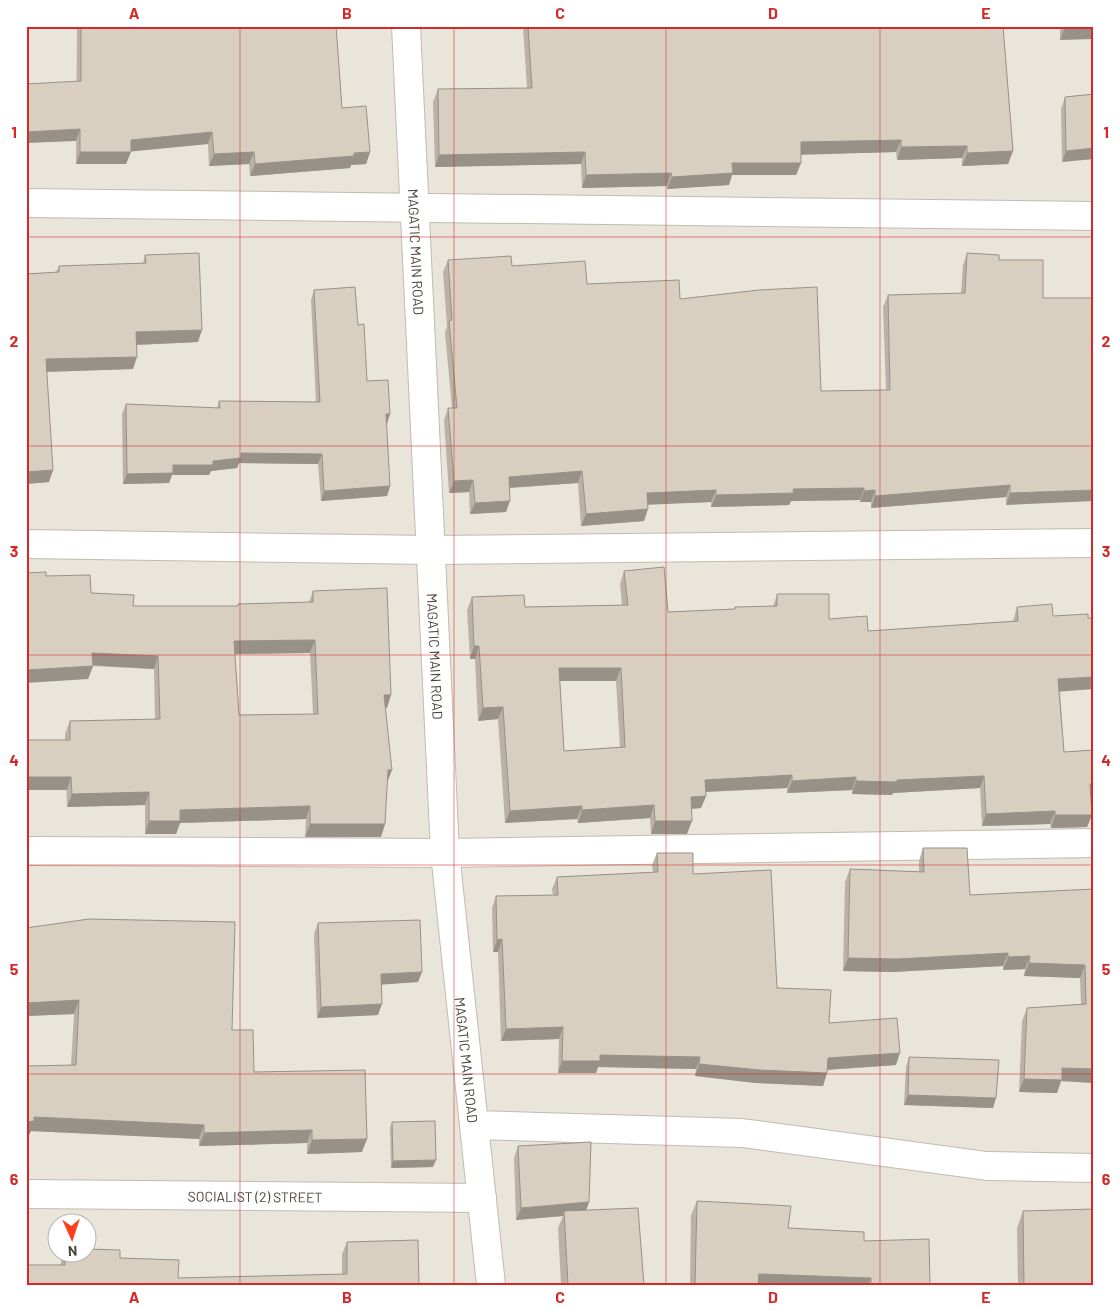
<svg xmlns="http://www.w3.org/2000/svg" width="1120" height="1311" font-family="Barlow,sans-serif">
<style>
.residential{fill:#eae5da;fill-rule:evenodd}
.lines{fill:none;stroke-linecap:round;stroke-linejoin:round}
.street-casing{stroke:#c2bbae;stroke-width:30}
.street{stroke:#fff;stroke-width:28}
.wall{fill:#bab2a6;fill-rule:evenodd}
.shaded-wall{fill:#979187}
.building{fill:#d8cfc1;stroke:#979187;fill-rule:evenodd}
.grid{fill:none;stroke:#d62828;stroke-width:1;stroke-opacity:0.55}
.labels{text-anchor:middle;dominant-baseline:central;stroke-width:4;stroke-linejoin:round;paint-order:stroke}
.street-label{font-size:14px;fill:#4b4439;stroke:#fff}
.neatline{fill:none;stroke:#d62828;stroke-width:2}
.grid-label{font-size:16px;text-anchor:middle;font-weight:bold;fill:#d62828}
</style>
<rect width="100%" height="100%" fill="#f6f3ec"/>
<path class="residential" d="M26,26H1094V1285H26ZM58,1224H88V1254H58Z"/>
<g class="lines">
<defs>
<g id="street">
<path id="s1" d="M406,26L445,853L491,1285"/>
<path d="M26,203L1094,216"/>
<path d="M26,544L431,550L1094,543"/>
<path d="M26,851L445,853L1094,843"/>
<path d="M475,1125L742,1133L987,1166L1094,1168"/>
<path id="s2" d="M26,1194L482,1198"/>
</g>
</defs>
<use href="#street" class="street-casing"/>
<use href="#street" class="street"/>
</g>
<path class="wall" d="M77,26H336L342,108L370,152L366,164L351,165L350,168L250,176L249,164L209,166L208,144L131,151L126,164H76Z
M523,26H1003L1013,151L1008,164L962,166V158L897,160L896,152L801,154V163L796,175H732L729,185L667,189V186L582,188L581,164L435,167L433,102L438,89L527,88Z
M1060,26H1094L1060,40Z
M1094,94L1062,162L1061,109L1065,97Z
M967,253L999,260L1043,298H1094L1006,505V497L871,508V502H860V500L791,501L789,505L711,507V502L648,504L644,521L581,526L578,483L510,488L506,512L470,514L469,492L449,493L444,420L448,408H452L445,333L447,326L443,272L448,260L512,266L587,284L680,299L821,391L886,390L883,307L888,295L961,293L963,265Z
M145,255L198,342L137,345L133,369L47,372L49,482L26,484V274L56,272L59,266L143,263Z
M314,290L358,325L367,381L390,414L386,424L390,486L387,496L321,501L318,464L239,463L237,468L211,471L209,475H172L169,483L123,484L122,414L126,404L217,408L219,401L316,402L311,300Z
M624,571L668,612L734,609L735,607H773L777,594L829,619L868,631L1013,621L1017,607L1060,691L1064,752L1094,750V797H1091L1092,815L1087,827L1051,828L1050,824L982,826L980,788L893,793L892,795L852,794V790L787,793V788L706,792V796L701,808L691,809L687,834H651L650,818L578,823L577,819L505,823L498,719L478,721L475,659H470L467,610L472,597L525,607L622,605L620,584ZM560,681H616L620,747L564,751Z
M46,576L91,593L133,606H237L238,604L309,602L313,591L387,708H385L387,783L385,824L381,837H305L306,819L180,823L176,834H145V805L67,807L65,734L70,721L155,719L154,669L93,666L88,679ZM310,653L313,714L239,715L235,654Z
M923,848L970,895L1094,889V1083L1061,1081L1057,1093L1019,1092L1022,1021L1027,1008L1081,1004L1080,978L1024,976L1025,969L1003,970V966L892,972L843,971L845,882L850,869L919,872V861Z
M657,853L693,874L777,988L829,1023L896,1065L827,1070V1073L823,1086L756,1083L695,1076L696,1069L598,1067L596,1073H558L559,1039L501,1041L498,952H493L492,908L496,896L553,895L552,889L557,877L653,872L652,865Z
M318,923L418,982L381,984L378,1015L317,1018L314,934Z
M26,928L232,1030L254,1072L362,1152L307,1154V1143L199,1146V1139L31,1131L29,1135H26L71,1065L74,1014L26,1016Z
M909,1057L993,1108L904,1105L906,1067Z
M392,1122L433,1167L391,1168L390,1128Z
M518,1146L589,1202L586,1210L644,1285H561L558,1228L563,1216L516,1220L514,1158Z
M697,1201L788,1228L864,1241L930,1285H690L691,1215Z
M1023,1211L1094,1285H1018L1017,1228Z
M347,1242L419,1285H26L61,1265V1261L63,1254L120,1258L178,1278L342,1274V1254Z"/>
<path class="shaded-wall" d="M1094,28V39L1060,40L1064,29Z
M80,129L76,141L26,143V132Z
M212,132L208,144L126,152L131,140Z
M901,140L896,152L796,155L801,142Z
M967,146L962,158L897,160L901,147Z
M1094,148V159L1062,162L1066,151Z
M1013,151L1008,164L962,166L967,153Z
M80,152H131L126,164H76Z
M254,152L249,164L209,166L214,154Z
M370,152L366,164L351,165L350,168L250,176L255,164Z
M585,152L581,164L435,167L439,155Z
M732,163H801L796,175H732L729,185L667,189L672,177Z
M671,173L667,186L582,188L586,175Z
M202,330L198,342L132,345L136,332Z
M137,357L133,369L41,372L46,359Z
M386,414H390L387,424H382Z
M241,453L322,454L318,464L239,463L237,468L211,471L209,475H172L169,483L123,484L127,474L173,465L213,461Z
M53,470L49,482L26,484V472Z
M582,471L578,483L505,488L509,477Z
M473,480L469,492L449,493L454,481Z
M1010,485L1006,497L871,508L875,496Z
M390,486L387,496L321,501L324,491Z
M864,488L860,500L791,501L789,505L711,507L716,495L793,489Z
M716,490L711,502L643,505L647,493Z
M875,490L871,502H860L864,491Z
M1094,490V501L1006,505L1010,493Z
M510,501L506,512L470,514L475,503Z
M648,509L644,521L581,526L586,514Z
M315,640L310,653L230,654L234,641Z
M474,646H479L475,659H470Z
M92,653L158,656L154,669L88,665Z
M93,666L88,679L26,683V670Z
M559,668H621L616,681H554Z
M1094,677V689L1054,692L1058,679Z
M384,695H391L387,708H379Z
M503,707L498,719L478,721L483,708Z
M388,770H392L387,783Z
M792,775L787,788L700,792L705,780Z
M984,776L980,788L893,793L892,795L852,794L856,781L897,780Z
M26,777H71L67,790H26Z
M856,777L852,790L787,793L792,781Z
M1090,784H1094V797H1085Z
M149,792L145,805L67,807L72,794Z
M706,796L701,808L686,809L691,797Z
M654,805L650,818L578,823L582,810Z
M310,806L306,819L180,823L176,834H145L149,821L180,810Z
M582,806L577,819L505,823L510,811Z
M1055,811L1050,824L982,826L986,814Z
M1055,815H1092L1087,827L1051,828Z
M655,821H692L687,834H651Z
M310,824H385L381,837H305Z
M502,939L498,952H493L497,940Z
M1008,953L1003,966L892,972L843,971L848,958Z
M1030,956L1025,969L1003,970L1008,957Z
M1029,963L1085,965L1080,978L1024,976Z
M422,972L418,982L377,985L381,974Z
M79,1000L74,1014L26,1016V1003Z
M382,1004L378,1015L317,1018L321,1007Z
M563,1027L559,1039L501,1041L506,1029Z
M900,1053L896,1065L823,1070L828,1058Z
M600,1055L700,1057L696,1069L598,1067L596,1073H558L562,1061Z
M699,1064L827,1073L823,1086L756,1083L695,1076Z
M1062,1068L1094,1069V1083L1061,1081L1057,1093L1019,1092L1024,1079Z
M908,1095L996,1098L993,1108L904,1105Z
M34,1117L204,1125L199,1139L31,1131L29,1135H26V1122Z
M312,1130L307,1143L199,1146L204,1133Z
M367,1139L362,1152L307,1154L312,1140Z
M436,1160L433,1167L391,1168L393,1161Z
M589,1202L585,1214L564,1211L563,1216L516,1220L521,1208Z
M759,1274L871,1278L868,1285H755Z"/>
<path class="building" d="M81,26H336L342,108L366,106L370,152L354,153V156L255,164L254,152L214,154L212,132L131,140V152H80V129L26,132V84L81,81Z
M528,26H1003L1013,151L967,153V146L901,147V140L801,142V163H732L733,173L672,177L671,173L586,175L585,152L439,155L438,89L532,88Z
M1064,26H1094V28L1064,29Z
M1094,94V148L1066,151L1065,97Z
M199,253L202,330L136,332L137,357L46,359L53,470L26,472V274L59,272V266L146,263L145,255Z
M967,253L999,255V260H1043V298H1094V490L1010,493V485L875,496V490L864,491V488L793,489L794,493L716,495V490L647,493L648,509L586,514L582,471L509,477L510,501L475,503L473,480L454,481L448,408H457L449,321L452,320L448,260L511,256L512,266L585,261L587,284L679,280L680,299L759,290L817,287L821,391L890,390L888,295L965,293Z
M355,287L358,325L364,324L367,381L388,380L390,414H386L390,486L324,491L322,454L241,453V458L213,461V465H173V473L127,474L126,404L220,408L219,401L320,402L314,290Z
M664,567L668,612L735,609V607L777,606V594H829V619L867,616L868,631L1018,621L1017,607L1052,604L1053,616L1088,614V618H1094V677L1058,679L1064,752L1094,750V784H1090L1092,815H1055V811L986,814L984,776L897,780V782L856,781V777L792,781V775L705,780L706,796L691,797L692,821H655L654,805L582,810V806L510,811L503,707L483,708L479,646H474L472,597L524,595L525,607L628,605L624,571ZM559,668H621L625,747L564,751Z
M46,572V576L90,575L91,593L134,595L133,606H238V604L313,602V591L387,588L391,695H384L392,770H388L385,824H310V806L180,810V821H149V792L72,794L71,777H26V740H70V721L160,719L158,656L92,653L93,666L26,670V573ZM315,640L318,714L239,715L234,641Z
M923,848H967L970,895L1094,889V1069L1062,1068V1080L1024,1079L1027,1008L1086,1004L1085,965L1029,963L1030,956L1008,957V953L897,959L848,958L850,869L924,872Z
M657,853H693V874L771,870L777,988L831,990L829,1023L897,1018L900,1053L828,1058L827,1073L760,1070L699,1064L700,1057L600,1055V1061H562L563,1027L506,1029L502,939L497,940L496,896L558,895L557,877L658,872Z
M89,919L235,922L232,1030H253L254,1072L365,1070L367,1139L312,1140V1130L204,1133V1125L34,1117V1121L26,1122V1066L76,1065L79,1000L26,1003V928Z
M420,920L422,972L381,974L382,1004L321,1007L318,923Z
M909,1057L999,1060L996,1098L908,1095Z
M435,1121L436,1160L393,1161L392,1122Z
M591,1142L589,1202L521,1208L518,1146Z
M697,1201L791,1206L788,1228L864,1232V1241L929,1239L930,1285H871V1278L759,1274L758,1285H695Z
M638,1208L644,1285H568L564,1211Z
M1094,1209V1285H1024L1023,1211Z
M418,1240L419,1285H26V1265H65V1254H88V1249L120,1250V1258L179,1260L178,1278L347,1274V1242Z"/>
<path class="grid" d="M240,26V1285M454,26V1285M666,26V1285M880,26V1285M26,237H1094M26,446H1094M26,655H1094M26,865H1094M26,1074H1094"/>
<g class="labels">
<g class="street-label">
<text stroke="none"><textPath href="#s1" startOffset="226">MAGATIC MAIN ROAD</textPath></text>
<text stroke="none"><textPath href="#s1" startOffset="631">MAGATIC MAIN ROAD</textPath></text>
<text stroke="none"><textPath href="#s1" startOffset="1036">MAGATIC MAIN ROAD</textPath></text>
<text stroke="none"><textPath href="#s2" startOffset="229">SOCIALIST (2) STREET</textPath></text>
</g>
</g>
<rect width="1120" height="1311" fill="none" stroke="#ffffff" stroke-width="55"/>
<g transform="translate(72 1238) rotate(177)"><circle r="24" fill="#ffffff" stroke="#b7b4b0"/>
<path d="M0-4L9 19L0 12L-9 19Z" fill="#fc3f1d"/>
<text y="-8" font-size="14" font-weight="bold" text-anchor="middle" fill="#4b4439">N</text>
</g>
<rect x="28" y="28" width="1064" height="1256" class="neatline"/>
<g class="grid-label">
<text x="134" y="19">A</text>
<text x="347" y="19">B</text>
<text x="560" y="19">C</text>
<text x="773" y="19">D</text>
<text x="986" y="19">E</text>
<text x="14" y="138">1</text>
<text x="1106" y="138">1</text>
<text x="14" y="347">2</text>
<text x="1106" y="347">2</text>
<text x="14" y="557">3</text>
<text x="1106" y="557">3</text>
<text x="14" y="766">4</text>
<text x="1106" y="766">4</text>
<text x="14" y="975">5</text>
<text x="1106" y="975">5</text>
<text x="14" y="1185">6</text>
<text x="1106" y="1185">6</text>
<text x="134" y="1303">A</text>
<text x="347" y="1303">B</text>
<text x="560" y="1303">C</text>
<text x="773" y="1303">D</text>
<text x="986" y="1303">E</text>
</g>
</svg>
